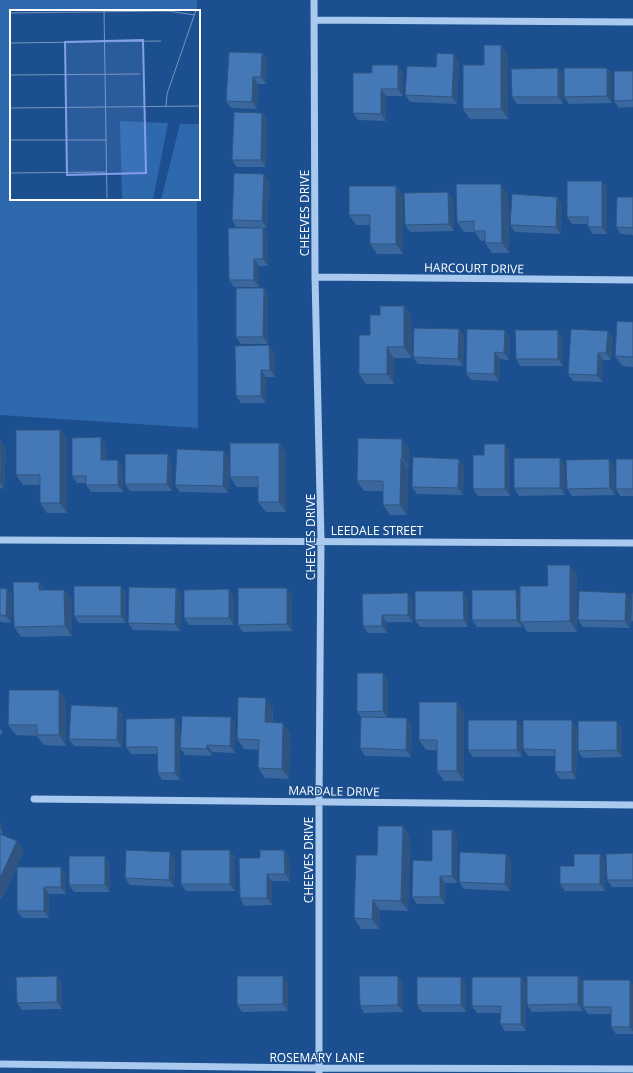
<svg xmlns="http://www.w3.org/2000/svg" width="633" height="1073" font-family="'Open Sans',sans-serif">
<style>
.green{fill:#2e69ad}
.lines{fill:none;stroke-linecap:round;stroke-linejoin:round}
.minor{stroke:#a9c9ee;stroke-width:7}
.wall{fill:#3a679d}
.shaded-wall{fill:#305480}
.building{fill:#4478b7;stroke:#305480}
.labels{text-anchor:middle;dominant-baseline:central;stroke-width:3;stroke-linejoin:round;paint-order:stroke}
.street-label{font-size:12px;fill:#fff;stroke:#1b4f8f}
.inset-road{fill:none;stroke:#7695bc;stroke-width:1}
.view{fill:#839eea;fill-opacity:0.15;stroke:#839eea;stroke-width:2}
.inset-edge{fill:none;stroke:#fff;stroke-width:2}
</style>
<rect width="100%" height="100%" fill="#1b4f8f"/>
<path class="green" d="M0,0H197V11H11V199H197L198,428L0,415Z"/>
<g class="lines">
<path class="minor" d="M314,0L315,277L321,541L319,802V1073
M314,20L633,22
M315,277L633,280
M0,540L633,543
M34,799L633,805
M0,1064L319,1068L633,1069"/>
</g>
<path class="wall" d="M501,45L508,55V119H470L463,109L484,65Z
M262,53L267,60L266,84H258L257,109L231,108L226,101Z
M459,61L457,104L410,102L405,95L436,67Z
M558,68L563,75V104H517L512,97Z
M607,68L612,75V103L569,104L564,97Z
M633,71V107L619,108L614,101Z
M403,72V96H386V121L358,120L353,113V73Z
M262,113L267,120L266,167H237L232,160Z
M264,174L269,181L267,228H263L268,235V266H259V287H234L229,280L262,228L236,227L232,220Z
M602,181L607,188V234H593L588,227V224H572L567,217Z
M396,186L403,196V254H377L370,244V225H356L349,215Z
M448,192L453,199L454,231L410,232L405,225Z
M508,194L509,253H492L485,243V241H481L475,232H464L457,222Z
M557,197L562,204L560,234L515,232L510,225Z
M633,197V235L621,234L616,227Z
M264,288L268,295V344H241L236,337Z
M404,306L411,316L412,358H394V384H366L359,374L370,335L380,315Z
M633,322V367L622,366L615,356Z
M459,329L464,336L463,366L418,364L413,357Z
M608,331L613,338L611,360H603L602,382L573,381L568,374Z
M510,337L509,360L500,359L499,381L471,380L466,373Z
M563,337V366H520L516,359Z
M269,345L274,352L275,377H266V403H241L236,396Z
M60,430L67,440V513H47L40,503V485H23L16,475Z
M402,439L409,449V468H408L407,515H390L383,505V491H364L357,481Z
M0,441L6,448L4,489L0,488Z
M279,443L286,453V512H266L258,502V487H237L230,477Z
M105,444L106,460L123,467V492H91L86,485V483H77L72,476Z
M509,451L510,496H478L473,489L484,455Z
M168,454L172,461V491H130L125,484Z
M229,458L228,493L180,492L175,485Z
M609,459L614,466L615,495L572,496L567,489Z
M633,459V496H620L616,489Z
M565,465V495L519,496L514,488Z
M464,466L463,495L417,494L412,487Z
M577,575V632H527L522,623V627H477L472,620L520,595L548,586Z
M39,582L45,590H64L72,600V636L21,637L14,627Z
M121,586L126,593V623H79L74,616Z
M0,588L7,589L12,596L11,623L0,622Z
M176,588L181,595L180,631L133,630L128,623Z
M362,594L413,600V622H386L387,633H368L363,626Z
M292,595V631L243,632L238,625Z
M234,596V625H189L184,618Z
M468,598V627H420L415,620Z
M631,600L630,628L583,627L578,620Z
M383,673L388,680V718L412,725L411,757L365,756L360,748L361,717L357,712Z
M66,700V746L44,745L37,736L16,735L8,725Z
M273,708V723L290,733L289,779L265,778L258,768L259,750L244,749L237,739Z
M464,712V781H444L437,771V750H426L419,740Z
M123,714L122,747L74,746L69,739Z
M231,717L235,724V753L212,752V756L185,755L180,748Z
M180,725V780H162L158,773L157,754H131L126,747Z
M522,727V757H473L468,750Z
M577,727L576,779H560L555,772V756H528L523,749Z
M0,728L3,733L0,735Z
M622,728V757L583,758L578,751Z
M0,821L3,833L0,834L17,841L24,851L2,899L0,898Z
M403,826L410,837L408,911L380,910L379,929H361L354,918L377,855Z
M452,830L457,837V883H445V904H417L412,897L432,861Z
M230,850L235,857V891H186L181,884Z
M284,850L289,857L290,881H272V905L244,906L240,898L260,858Z
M633,853V887H612L607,880Z
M506,854L511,861L510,891L464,889L459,882Z
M600,854L605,861V891H565L560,884L574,866Z
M175,859L174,887L130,885L125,878Z
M110,863V892H74L69,885Z
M61,867L66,874V894H49V918H22L17,911Z
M57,976L62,983V1009L22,1010L17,1003Z
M578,976L583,983V1011L532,1012L527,1005Z
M461,977L466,984V1012H422L417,1005Z
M521,977L526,984V1031H505L500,1024L501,1013H477L472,1006Z
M288,983V1011L242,1012L237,1005Z
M403,983V1012L364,1013L360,1006Z
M633,984V1034H616L611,1027V1014H588L583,1007Z"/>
<path class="shaded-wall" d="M501,45L508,55V119L501,109Z
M262,53L267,60L266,84L261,77Z
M454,54L459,61L457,104L452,97Z
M398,65L403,72V96L398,89Z
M558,68L563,75V104L558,97Z
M607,68L612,75V103L607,96Z
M253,77L258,84L257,109L252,102Z
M381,89L386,96V121L381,114Z
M262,113L267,120L266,167L261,160Z
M264,174L269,181L267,228L262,221Z
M602,181L607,188V234L602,227Z
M501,184L508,194L509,253L502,243Z
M396,186L403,196V254L396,244Z
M448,192L453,199L454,231L449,224Z
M557,197L562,204L560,234L556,227Z
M263,228L268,235V266L263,259Z
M254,259L259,266V287L254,280Z
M264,288L268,295V344L263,337Z
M404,306L411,316L412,358L404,347Z
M459,329L464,336L463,366L458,359Z
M505,330L510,337L509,360L504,353Z
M558,330L563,337V366L558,359Z
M608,331L613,338L611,360L606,353Z
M269,345L274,352L275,377L270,370Z
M387,347L394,358V384L387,374Z
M495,352L500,359L499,381L494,374Z
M598,353L603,360L602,382L597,375Z
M261,370L266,377V403L261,396Z
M60,430L67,440V513L60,503Z
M101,437L105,444L106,467L101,460Z
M402,439L409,449V468L402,458Z
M1,441L6,448L4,489L0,483Z
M279,443L286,453V512L279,502Z
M505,444L509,451L510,496L505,489Z
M224,451L229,458L228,493L223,486Z
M168,454L172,461V491L167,484Z
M401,458L408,468L407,515L400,505Z
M560,458L565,465V495L560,488Z
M459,459L464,466L463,495L458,488Z
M609,459L614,466L615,495L610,488Z
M118,460L123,467V492L118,485Z
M570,565L577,575V632L570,621Z
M39,582L46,592L39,590Z
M121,586L126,593V623L121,616Z
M176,588L181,595L180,631L175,624Z
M287,588L292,595V631L287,624Z
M7,589L12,596L11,623L6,616Z
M229,589L234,596V625L229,618Z
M64,590L72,600V636L65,626Z
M516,590L521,597L520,622L522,623V627L517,620Z
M463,591L468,598V627L464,620Z
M408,593L413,600V622L408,615Z
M626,593L631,600L630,628L625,621Z
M382,615L386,622L387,633L382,626Z
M383,673L388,680V718L383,711Z
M59,690L66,700V746L59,735Z
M266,698L273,708L272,732L265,722Z
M457,702L464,712V781L457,771Z
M118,707L123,714L122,747L117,740Z
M231,717L235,724V753L230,746Z
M175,718L180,725V780L175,773Z
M407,718L412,725L411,757L406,750Z
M517,720L522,727V757L517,750Z
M572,720L577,727L576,779L572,772Z
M617,721L622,728V757L617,750Z
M283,723L290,733L289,779L282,769Z
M207,745L212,752V756L207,749Z
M0,821L3,833L0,829Z
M403,826L410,837L408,911L401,901Z
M452,830L457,837V883L452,876Z
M17,841L24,851L2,899L0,896V878Z
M230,850L235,857V891L230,884Z
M284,850L289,857L290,881L285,874Z
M170,852L175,859L174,887L169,880Z
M506,854L511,861L510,891L505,884Z
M600,854L605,861V891L600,884Z
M105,856L110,863V892L105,885Z
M61,867L66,874V894L61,887Z
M267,874L272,881V905L267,898Z
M440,876L445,883V904L440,897Z
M44,887L49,894V918L44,911Z
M373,900L380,910L379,929L372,919Z
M57,976L62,983V1009L57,1002Z
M283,976L288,983V1011L283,1004Z
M398,976L403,983V1012L398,1005Z
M578,976L583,983V1011L578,1004Z
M461,977L466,984V1012L461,1005Z
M521,977L526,984V1031L521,1024Z
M630,980L633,984V1032L630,1027Z"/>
<path class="building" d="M484,45H501V109H463V65H484Z
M229,52L262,53L261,77H253L252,102L226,101Z
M437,53L454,54L452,97L405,95L407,66L436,67Z
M372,65H398V89H381V114L353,113V73H372Z
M558,68V97H512L511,69Z
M564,68H607V96L564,97Z
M614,71H633V100L614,101Z
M234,112L262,113L261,160H232Z
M234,173L264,174L262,221L232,220Z
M567,181H602V227H588V217H567Z
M456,184H501L502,243H485V231H474V221L457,222Z
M349,186H396V244H370V215H349Z
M448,192L449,224L405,225L404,193Z
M512,194L557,197L556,227L510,225Z
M617,197H633V228L616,227Z
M228,228H263V259H254V280H229Z
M236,288H264L263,337H236Z
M380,306H404V347H387V374H359V335H370V315H380Z
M617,321L633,322V357L615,356Z
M414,328L459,329L458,359L413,357Z
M467,329L505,330L504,353L495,352L494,374L466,373Z
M571,329L608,331L606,353H598L597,375L568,374Z
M515,330H558V359H516Z
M269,345L270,370H261V396H236L235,346Z
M16,430H60V503H40V475H16Z
M101,437V460H118V485H86V476H72V438Z
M358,438L402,439V458H401L400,505H383V481H357Z
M0,441H1L0,458Z
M230,443H279V502H258V477H230Z
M484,444H505V489H473V455H484Z
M177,449L224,451L223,486L175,485Z
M125,454H168L167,484H125Z
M413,457L459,459L458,488L412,487Z
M514,458H560V488H514Z
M609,459L610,488L567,489L566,460Z
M616,459H633V489H616Z
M547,565H570V621L520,622V586H548Z
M13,582H39V590H64L65,626L14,627Z
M74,586H121V616H74Z
M129,587L176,588L175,624L128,623Z
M0,588L7,589L6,616L0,615Z
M238,588H287V624L238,625Z
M229,589V618H184V590Z
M472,590H516L517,620H472Z
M415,591H463L464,620H415Z
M579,591L626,593L625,621L578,620Z
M408,593V615H382V626H363L362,594Z
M632,593H633V621H631Z
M357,673H383V711L357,712Z
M9,690H59V735H37V725H8Z
M238,697L266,698L265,722L283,723L282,769L258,768L259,740L237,739Z
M419,702H457V771H437V740H419Z
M71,705L118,707L117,740L69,739Z
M182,716L231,717L230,746L207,745V749L180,748Z
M361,717L407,718L406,750L360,748Z
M175,718V773H158L157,747H126V719Z
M468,720H517V750H468Z
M523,720H572V772H555V750L523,749Z
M578,721H617V750L578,751Z
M378,826H403L401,901L373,900L372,919L354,918L356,855H377Z
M432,830H452V876H440V897H412L413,860L432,861Z
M0,834L17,841L0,878Z
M126,850L170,852L169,880L125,878Z
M181,850H230V884H181Z
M260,850H284L285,874H267V898H240L239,858H260Z
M460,852L506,854L505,884L459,882Z
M633,853V880H607L606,854Z
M574,854H600V884H560V866H574Z
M69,856H105V885H69Z
M17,867H61V887H44V911H17Z
M57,976V1002L17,1003L16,977Z
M237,976H283V1004L237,1005Z
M359,976H398V1005L360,1006Z
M527,976H578V1004L527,1005Z
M417,977H461V1005H417Z
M472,977H521V1024H500L501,1006H472Z
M583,980H630V1027H611V1007H583Z"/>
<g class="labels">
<g class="street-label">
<text transform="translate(304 213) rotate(-90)">CHEEVES DRIVE</text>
<text transform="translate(474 268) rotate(1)">HARCOURT DRIVE</text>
<text x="377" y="530">LEEDALE STREET</text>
<text transform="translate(310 537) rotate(-90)">CHEEVES DRIVE</text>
<text transform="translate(334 791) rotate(1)">MARDALE DRIVE</text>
<text transform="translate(308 860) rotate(-90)">CHEEVES DRIVE</text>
<text x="317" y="1057">ROSEMARY LANE</text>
</g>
</g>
<g transform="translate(10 10)">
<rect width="190" height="190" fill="#1b4f8f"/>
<path d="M110,111L158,113L143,190H112ZM170,114H190V190H151Z" fill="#2e69ad"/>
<path class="inset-road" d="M94,0L97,190M0,3L158,1L185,5M0,33L151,31M0,65L130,64M156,96L157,84L186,0M0,98L190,96M0,130H96M0,163L97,162"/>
<path class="view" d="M133,30L136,163L57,165L55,32Z"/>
<rect width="190" height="190" class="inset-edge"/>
</g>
</svg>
